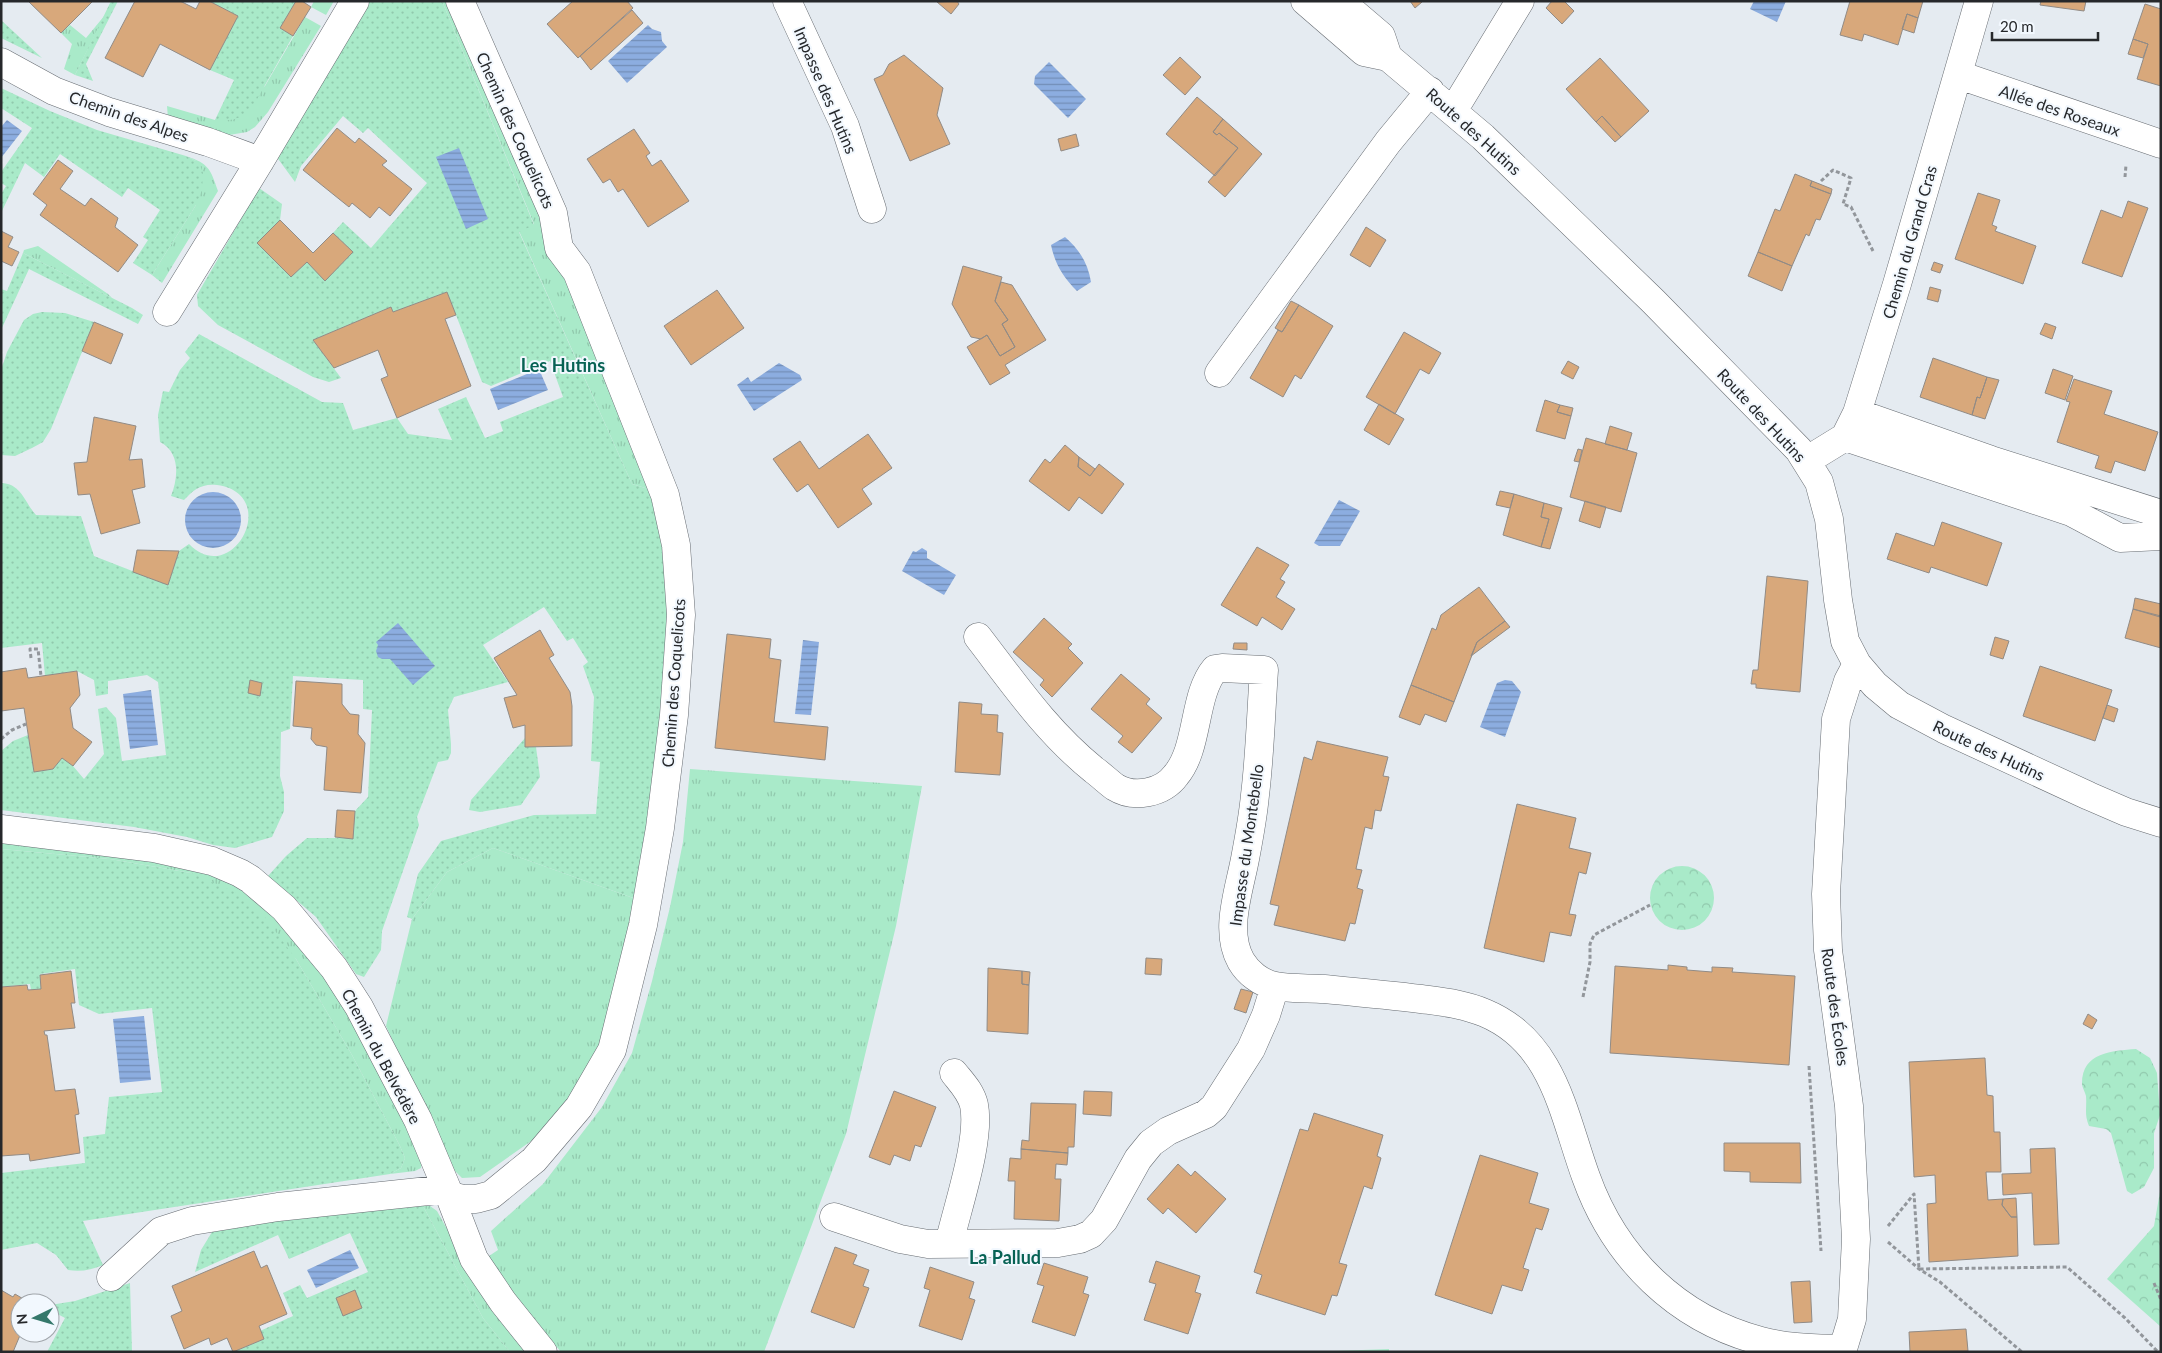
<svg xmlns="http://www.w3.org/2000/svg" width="2162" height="1353" font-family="Lato,sans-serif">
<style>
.grass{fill:url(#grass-tufts)}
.park{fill:url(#park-crowns)}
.garden{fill:url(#garden-dots)}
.water{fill:url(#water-rules)}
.building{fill:#d8a87b;stroke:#918b86}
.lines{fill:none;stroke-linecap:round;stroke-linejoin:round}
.minor-casing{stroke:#676c72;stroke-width:29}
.path{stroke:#92969b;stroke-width:3;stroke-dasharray:4 2.5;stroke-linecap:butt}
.minor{stroke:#fff;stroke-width:28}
.labels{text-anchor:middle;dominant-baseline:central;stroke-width:4;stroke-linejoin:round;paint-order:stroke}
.street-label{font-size:16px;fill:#26282b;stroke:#f2f8fe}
.neighbourhood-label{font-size:18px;font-weight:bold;fill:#076254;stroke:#f2f8fe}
</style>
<defs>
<pattern id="grass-tufts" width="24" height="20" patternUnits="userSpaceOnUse" patternTransform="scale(1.25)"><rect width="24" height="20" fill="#a9eac9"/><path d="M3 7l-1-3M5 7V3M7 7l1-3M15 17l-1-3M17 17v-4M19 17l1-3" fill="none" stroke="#91c9ad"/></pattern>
<pattern id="park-crowns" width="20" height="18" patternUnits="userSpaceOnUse" patternTransform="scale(1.25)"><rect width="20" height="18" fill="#a9eac9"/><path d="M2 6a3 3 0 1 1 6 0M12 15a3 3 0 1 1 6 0" fill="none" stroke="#91c9ad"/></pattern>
<pattern id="garden-dots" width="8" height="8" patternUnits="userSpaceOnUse" patternTransform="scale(1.25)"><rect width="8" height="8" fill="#a9eac9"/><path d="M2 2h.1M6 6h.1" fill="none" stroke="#91c9ad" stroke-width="1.8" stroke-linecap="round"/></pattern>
<pattern id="water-rules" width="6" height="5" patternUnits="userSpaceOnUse" patternTransform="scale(1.25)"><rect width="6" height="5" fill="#8cade0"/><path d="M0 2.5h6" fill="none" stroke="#728db6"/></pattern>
</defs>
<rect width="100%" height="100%" fill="#e5ebf1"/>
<path class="grass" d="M314,1H334L326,15L311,7Z
M442,1H445L457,23L574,291L652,490L632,484L519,231L534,224Z
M105,15L75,75L64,69L72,44L61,33L70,25L86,38Z
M305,17L321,26L268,112L255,127L247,132L229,135L168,118L167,106L215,120L265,86Z
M186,156C209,164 210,168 218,191L162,283L152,275L196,205V161Z
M38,246L108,294L112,298L23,253L24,250Z
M690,769L922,786L896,926L846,1134L764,1352H561L524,1308L486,1258L498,1250L491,1231L543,1184L602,1107L632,1053L652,981L670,907L683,842Z
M1,842L120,855L192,867L245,889L266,906L324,977L373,1055L422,1163L421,1168L415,1171L390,1174L401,1168L405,1158L400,1146L352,1055L296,959L191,873L110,859L1,849Z
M493,848L636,899L599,1049L573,1094L537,1137L480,1177L462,1178L451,1167L386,1026L412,919L447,872Z
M423,1206H430L437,1211L476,1281L529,1352H510L483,1318Z
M1389,1349V1352H1308Z"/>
<path class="park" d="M1650 898a32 32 0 1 1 64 0a32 32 0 1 1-64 0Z
M2136,1049L2150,1058L2157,1073L2160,1115L2154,1133V1168L2144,1187L2132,1194L2127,1191L2111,1133L2106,1129L2089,1126C2084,1114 2087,1108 2086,1096C2085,1092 2083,1089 2082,1085C2081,1052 2112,1051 2136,1049Z
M2161,1186V1327L2107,1279L2154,1226Z"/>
<path class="garden" d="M111,1H118L86,64L93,81L75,75Z
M209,1H296L280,28L293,36L252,108C241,120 231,121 215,120L234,80L210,70L238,16Z
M366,1H442L534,225L519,232L632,484L652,490L662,541L668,598L659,739L636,899L493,848L447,872L412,919L407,917L418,874L441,841L534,815L596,814L600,762L591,761L594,697L583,666L588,662L573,638L567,641L544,607L483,645L508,682L454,697L448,710L451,744V753L448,760L438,762L417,817L419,825L382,931L381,950L364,977L356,974L316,917L268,876L286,856L307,838H353L355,811L368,797L372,710L363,709V680L293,676L290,729L281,732L280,776L284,792V811L272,837L235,848L213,845L187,837L134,827L1,810V751L13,741L28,735L34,772L53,769L62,758L73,766L84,779L104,754L98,709L106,707L116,718L122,761L166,755L158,682L147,675L108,681V694L96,696L94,680L77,671L45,676L42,643L1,648V483C21,483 25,503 36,515L81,516L94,556L168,585L179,551L189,544C233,589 282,494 217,485C202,483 193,490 184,500L171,496C178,478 181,453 160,442L158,415L163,391L169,392L180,370L190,358L185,352L199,334L322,402L343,403L353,430L397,418L408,434L452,440L438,409L466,397L485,438L503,431L500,422L563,397L550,361L491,386L482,382L447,292L393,312L391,307L313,340L341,378L329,382L313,377L218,325L198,306L197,295L259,188L282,204L280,220L257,243L291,277L307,262L325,280L353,252L333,233L343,222L371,248L427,183L368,128L363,133L343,116L301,166L295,182L276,156Z
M1,20L42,58L1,38Z
M1,88L50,111L97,130L186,156L196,161L200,165L203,173L202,190L196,205L152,275L133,263L148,240L143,237L160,210L128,188L122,197L60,154L44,177L25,163L1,213V194L6,186L1,183V172L32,128L1,108Z
M23,253L132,308L143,315L138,324L29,269L1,330V289L7,291Z
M42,312L65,313L94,322L51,429L43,442L32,448L15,456L1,455V370L7,352L24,320L33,314Z
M525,738V746L536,747L540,777L521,805L480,812L469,810L471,800Z
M1,849L110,859L191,873L237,893L264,916L296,959L352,1055L400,1146L405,1158L401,1168L390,1174L83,1221L103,1265C91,1270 81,1272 68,1270L56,1255L37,1243L1,1250V1173L85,1163L83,1137L105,1134L109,1097L162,1092L152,1008L99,1014L79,1005L75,969L40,974L41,989L31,990L30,984L1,987Z
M404,1205L423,1206L483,1318L510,1352H233L264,1339L260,1331L293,1316L283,1293L300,1285L307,1298L368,1272L350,1233L289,1259L278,1235L195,1272L201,1250L212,1232L282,1217Z
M130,1283L132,1352H47L65,1318L52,1311L50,1305L75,1301Z"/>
<path class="water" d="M1754,1H1786L1777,22L1750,9Z
M648,25L652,29L661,32L662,41L667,47L627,83L608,61Z
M1049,62L1086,99L1068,118L1034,84L1035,76Z
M7,120L22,131L1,158V127Z
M459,148L488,219L466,229L436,157Z
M1065,237C1079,249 1088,263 1091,282L1077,291C1063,277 1055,264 1051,245Z
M779,363L800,375L802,380L754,411L737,385L748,377L751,382Z
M539,369L548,390L498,410L490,389Z
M185 520a28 28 0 1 1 56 0a28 28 0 1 1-56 0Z
M1339,500L1360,511L1340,546H1319L1314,543Z
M922,548L927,551V558L956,575L944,595L902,571L913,551L916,552Z
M398,623L435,666L413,685L390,659H382L378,657L376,651L378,645L376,642Z
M803,640L819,642L811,715L795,714Z
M1505,680L1512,681L1521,692L1505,737L1480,727L1497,683Z
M151,690L158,745L130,749L123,694Z
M144,1016L151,1080L120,1083L113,1019Z
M350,1250L359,1268L316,1288L307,1270Z"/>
<path class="building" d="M28,1H93L61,33Z
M135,1H180L196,9L200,1H209L238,16L210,70L160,44L143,77L105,58Z
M296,1H302L311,7L293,36L280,28Z
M573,1H627L633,8L578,58L547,24Z
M957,1L959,4L951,14L937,2Z
M1410,1H1421L1422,2L1415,8Z
M1552,1H1564L1574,11L1562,24L1546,8Z
M1850,1H1923L1918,18L1907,14L1898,45L1864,34L1862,41L1840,35Z
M2041,1H2086L2084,11L2040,5Z
M2145,4L2161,9V86L2137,79L2148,44L2133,39Z
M632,10L643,23L591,70L580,56Z
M1907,14L1918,18L1914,33L1902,29Z
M2133,39L2148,44L2143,58L2128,54Z
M904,55L943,88L937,115L950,144L910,161L874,79L883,75L889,64Z
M1180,57L1201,77L1185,95L1163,75Z
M1600,58L1649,111L1621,137L1602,116L1596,122L1566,89Z
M1197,97L1223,119L1213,132L1217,135L1219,133L1238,148L1215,176L1166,134Z
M1602,116L1621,137L1615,142L1596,122Z
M1223,119L1262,154L1225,197L1208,182L1238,148L1219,133L1217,135L1213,132Z
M337,128L355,143L359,138L387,161L382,165L412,189L390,216L379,207L370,218L352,203L349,207L303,170Z
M634,129L650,153L646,156L652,166L661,160L689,201L648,227L623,189L618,192L610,179L603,183L587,159Z
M1076,134L1079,146L1061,151L1058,139Z
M58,160L73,171L60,189L85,206L91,198L118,218L115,227L138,245L118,272L40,215L47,205L33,194Z
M1795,174L1812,181L1810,186L1831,194L1820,220L1816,219L1809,236L1806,234L1792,266L1758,252L1775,209L1780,211Z
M1812,181L1832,189L1831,194L1810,186Z
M1978,193L2000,200L1992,225L1997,227L1995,231L2036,246L2023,284L1955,259Z
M2128,201L2148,208L2122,277L2082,263L2101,210L2122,218Z
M280,220L313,253L333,233L353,252L325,281L307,262L291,277L257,243Z
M1366,227L1386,240L1370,267L1350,255Z
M1,231L13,237L8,247L19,252L12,266L1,261Z
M1758,252L1792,266L1782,291L1748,276Z
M1934,262L1943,265L1940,273L1931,270Z
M963,266L1002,277L995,301L1008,320L1002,324L1015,347L1000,356L987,335L981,339L971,337L952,304Z
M1001,282L1012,285L1046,340L1005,365L1010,373L990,385L967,347L987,335L1000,356L1015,347L1002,324L1008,320L995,301Z
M1930,287L1941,290L1938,302L1927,299Z
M717,290L744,328L691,365L664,326Z
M447,292L456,315L445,319L471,386L397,418L381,379L388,376L378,350L334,368L313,340L391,307L393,312Z
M1291,301L1299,305L1282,332L1275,328Z
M1299,305L1333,326L1301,379L1295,375L1283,397L1250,378L1278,330L1282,332Z
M94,322L123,334L111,364L82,351Z
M2045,323L2056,327L2052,339L2040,334Z
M1404,332L1441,353L1429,374L1420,369L1395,414L1366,397Z
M1933,358L1987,377L1980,398L1977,397L1972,415L1920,397Z
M1568,361L1579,367L1573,379L1561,373Z
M2053,369L2073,376L2065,400L2045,393Z
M1987,377L1999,380L1985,419L1972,415L1977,397L1980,398Z
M2074,379L2112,391L2104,414L2158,432L2145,471L2115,461L2111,473L2095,468L2099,456L2057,442L2070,402L2066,401Z
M1545,400L1560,405L1557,412L1571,416L1565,439L1536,431Z
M1379,404L1404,419L1389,445L1364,430Z
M1560,405L1573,408L1571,416L1557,412Z
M94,417L136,426L129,460L142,459L145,487L132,490L140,523L101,534L90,494L78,495L74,463L87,462Z
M1610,426L1632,433L1627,450L1605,444Z
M868,434L892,468L862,489L872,504L838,528L808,484L797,492L773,459L800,441L819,469Z
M1586,438L1637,453L1621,512L1570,497Z
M1065,445L1079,457L1078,467L1090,476L1099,464L1124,484L1102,514L1079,497L1069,511L1029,481L1045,459L1050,463Z
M1578,449L1582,450L1579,462L1574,461Z
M1079,457L1095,469L1090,476L1078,467Z
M1500,491L1514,494L1510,508L1496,505Z
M1514,494L1544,503L1541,517L1549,519L1541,547L1503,535Z
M1585,501L1606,507L1600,528L1579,521Z
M1544,503L1562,508L1550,549L1541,547L1549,519L1541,517Z
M1942,522L2002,543L1987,586L1931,567L1929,573L1887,559L1896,533L1934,546Z
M1257,547L1289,565L1280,579L1285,582L1276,597L1295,609L1282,630L1262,617L1257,626L1221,605Z
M137,550L179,551L168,585L133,572Z
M1767,576L1808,581L1800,692L1756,688V684H1751L1753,670H1758Z
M1479,587L1505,621L1477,642L1454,702L1411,685L1432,628L1436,630L1441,615Z
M2135,598L2161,604L2160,617L2133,609Z
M2133,609L2161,616V648L2125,638Z
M1044,618L1072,644L1068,648L1083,663L1052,697L1040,685L1044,680L1013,652Z
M1505,621L1510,627L1471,656L1477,642Z
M540,630L554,655L549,658L570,692L572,706V746L525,747V725L513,728L504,698L517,695L494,658Z
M727,634L771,639L769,658L781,660L774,722L828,727L825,760L715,748Z
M1995,637L2009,641L2003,659L1990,655Z
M1234,643H1247V650L1233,649Z
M2040,666L2112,690L2095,741L2023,716Z
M26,668L28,678L77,671L80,695L70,708L73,728L92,742L73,766L62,758L53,769L34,772L24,708L1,711V672Z
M1121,674L1150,699L1146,704L1162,718L1132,753L1118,742L1123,736L1091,709Z
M250,680L262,683L260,696L248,693Z
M296,681L342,684V704L350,714L359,715L358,734L365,743L361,793L324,790L327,747L316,745L311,739L312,728L293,726Z
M1411,685L1454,702L1446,722L1425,714L1420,725L1399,717Z
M959,702L982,704L981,714L998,715L997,732L1003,733L1000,775L955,772Z
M2107,705L2118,709L2114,722L2103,718Z
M1317,741L1388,757L1383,776L1389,777L1381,811L1375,810L1372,829L1365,827L1356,869L1362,870L1357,888L1363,890L1355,924L1350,923L1345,941L1274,925L1279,906L1270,904L1304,757L1312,760Z
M1517,804L1576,818L1569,848L1591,853L1586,874L1579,872L1569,914L1576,915L1571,936L1550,932L1544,962L1484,948Z
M337,810L355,811L353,839L335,837Z
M1146,958L1162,959L1161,975L1145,974Z
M1668,965L1687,967V970L1712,972V967L1733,968L1732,972L1795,976L1789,1065L1610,1053L1615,966L1668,970Z
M988,968L1022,971V984L1029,985L1028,1034L987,1031Z
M71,971L75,1003H71L75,1028L44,1031L45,1035H47L55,1091L75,1089L79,1114L75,1115L80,1153L30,1161L29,1154L1,1156V987L27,985L28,990L41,989L40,975Z
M1022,971L1030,972L1029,985L1022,984Z
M1241,989L1253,992L1246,1013L1234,1009Z
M2088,1014L2097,1020L2092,1029L2083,1024Z
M1985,1058L1987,1095L1993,1096L1994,1132H2000L2001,1172H1986L1988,1200L2003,1199L2002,1205L2011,1217H2017L2018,1256L1929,1262L1927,1204L1936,1203L1935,1175L1914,1177L1909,1062Z
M894,1091L936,1107L921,1147L915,1145L910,1161L894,1155L890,1165L869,1157Z
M1084,1091L1112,1092L1111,1116L1083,1114Z
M1031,1103L1076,1104L1074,1147H1068V1153L1021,1149L1022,1140L1029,1141Z
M1314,1113L1383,1135L1377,1156L1381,1158L1372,1189L1364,1186L1339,1263L1347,1265L1337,1296L1332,1295L1325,1315L1256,1293L1262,1275L1254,1272L1300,1129L1308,1131Z
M1724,1143H1800L1801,1183L1750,1182V1172L1724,1171Z
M2055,1148L2059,1244L2034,1245L2032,1193L2003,1195L2002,1174L2031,1173L2030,1149Z
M1021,1149L1068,1153L1067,1165L1056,1164L1055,1179H1061L1059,1221L1014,1219L1015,1181H1008L1010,1158L1021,1159Z
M1480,1155L1538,1173L1529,1203L1549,1209L1542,1230L1536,1228L1523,1268L1529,1270L1522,1291L1502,1285L1492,1314L1435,1295Z
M1178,1164L1191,1176L1195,1171L1226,1199L1196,1233L1168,1208L1163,1214L1147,1199Z
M2016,1198L2017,1217H2011L2002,1205L2003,1199Z
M835,1247L857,1255L853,1264L869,1270L863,1286L869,1288L854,1328L811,1312Z
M254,1251L261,1268L267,1265L287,1314L259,1326L264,1339L233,1352L227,1338L211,1345L209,1338L184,1349L171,1316L182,1311L172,1286Z
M1156,1261L1200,1276L1195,1292L1201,1294L1188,1334L1144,1320L1156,1284L1149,1282Z
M1044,1263L1088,1277L1083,1293L1089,1295L1075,1336L1032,1322L1044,1286L1037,1284Z
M930,1267L974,1282L969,1298L975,1300L962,1340L919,1326L930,1290L924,1288Z
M1810,1281L1812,1322L1794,1323L1791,1282Z
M1,1290L13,1297L15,1294L30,1303H20L21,1333L13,1352H1Z
M355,1290L362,1308L343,1316L336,1298Z
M1966,1329L1968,1351L1910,1352L1909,1332Z"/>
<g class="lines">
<defs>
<path id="minor" d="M787,1L845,126L872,209
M1305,1L1364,52L1388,57L1483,137L1653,301L1799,450L1819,482L1829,519L1838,600L1845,641L1857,664L1875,685L1899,705L1944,729L2089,796L2126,812L2161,823
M1340,1L1381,36L1388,57
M1,62L54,91L109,112L208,142L260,161
M1959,75L2161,144
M1453,111L1520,1
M167,312L260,161L355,1
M1219,373L1388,142L1430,91
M1857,413L1991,460L2161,514
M1845,437L2071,512L2120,538L2161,536
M1806,461L1845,437L1857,413L1897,284L1979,1
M978,637C1015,685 1046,731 1094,770C1101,775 1108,782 1115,787C1134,799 1163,793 1176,775C1199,748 1193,695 1215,669L1222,668L1264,670C1261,712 1260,754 1255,795C1253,817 1249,838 1245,859C1239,891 1224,931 1241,961C1248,973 1261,983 1275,986C1290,989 1308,988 1324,989C1356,992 1389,995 1421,999C1443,1002 1464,1004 1485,1013C1554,1042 1563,1114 1586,1177C1615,1258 1677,1319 1761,1341C1787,1348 1815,1348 1842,1349
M1,829L154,848L212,861L240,873L250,879L284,908L334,968L359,1007L418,1120L447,1189L474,1259L503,1302L543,1352
M450,1196L463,1199H476L491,1195L534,1160L579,1107L612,1050L643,925L660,828L674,715L681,615L676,545L665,495L577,272L559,248L553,213L460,1
M834,1217L900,1239L928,1244L1058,1243L1080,1239L1091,1234L1104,1220L1138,1159L1151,1143L1168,1131L1206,1114L1214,1107L1251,1049L1266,1015L1275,986
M949,1244C957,1208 981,1140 974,1105C971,1092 962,1083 954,1073
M111,1277L161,1231L192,1221L278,1207L447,1189
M1842,1352L1852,1319L1856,1239L1849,1106L1828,950L1826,894L1836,719L1848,681L1857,664"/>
</defs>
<use href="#minor" class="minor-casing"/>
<path class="path" d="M2125,177L2126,165
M1821,181L1833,170L1851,178L1843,204L1851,207L1873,251
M31,658L30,649H38L41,676
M1,739L12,730L26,724
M1583,997L1590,962V944L1594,935L1650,905
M1809,1066L1821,1251
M1888,1226L1914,1194L1919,1269L2067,1267L2125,1318L2158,1352
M1888,1242L1919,1269L1940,1282L2022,1352
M2154,1283L2161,1300"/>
<use href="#minor" class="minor"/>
</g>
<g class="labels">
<g class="street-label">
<text transform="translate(826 90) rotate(67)">Impasse des Hutins</text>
<text transform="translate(2060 110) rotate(19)">Allée des Roseaux</text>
<text transform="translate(129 116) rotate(19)">Chemin des Alpes</text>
<text transform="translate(516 130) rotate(66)">Chemin des Coquelicots</text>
<text transform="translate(1474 131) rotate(42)">Route des Hutins</text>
<text transform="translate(1909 242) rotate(-74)">Chemin du Grand Cras</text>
<text transform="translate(1762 415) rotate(47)">Route des Hutins</text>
<text transform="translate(673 683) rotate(-86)">Chemin des Coquelicots</text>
<text transform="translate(1989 750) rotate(25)">Route des Hutins</text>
<text transform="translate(1246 845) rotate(-82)">Impasse du Montebello</text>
<text transform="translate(1836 1007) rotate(82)">Route des Écoles</text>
<text transform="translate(382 1056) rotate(62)">Chemin du Belvédère</text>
</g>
<g class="neighbourhood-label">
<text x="563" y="365">Les Hutins</text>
<text x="1005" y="1257">La Pallud</text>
</g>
</g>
<rect width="2162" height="1353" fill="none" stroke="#26282b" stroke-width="5"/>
<g transform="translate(35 1318) rotate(265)"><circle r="24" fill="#f2f8fe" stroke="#a0a5aa"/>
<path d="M0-4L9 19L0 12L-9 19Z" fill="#35786b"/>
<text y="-8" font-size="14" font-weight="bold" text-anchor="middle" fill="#26282b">N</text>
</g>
<path d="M1992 32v8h106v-8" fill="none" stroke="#26282b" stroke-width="2.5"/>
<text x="2000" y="32" font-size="15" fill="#26282b" stroke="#f2f8fe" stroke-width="4" paint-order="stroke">20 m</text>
</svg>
